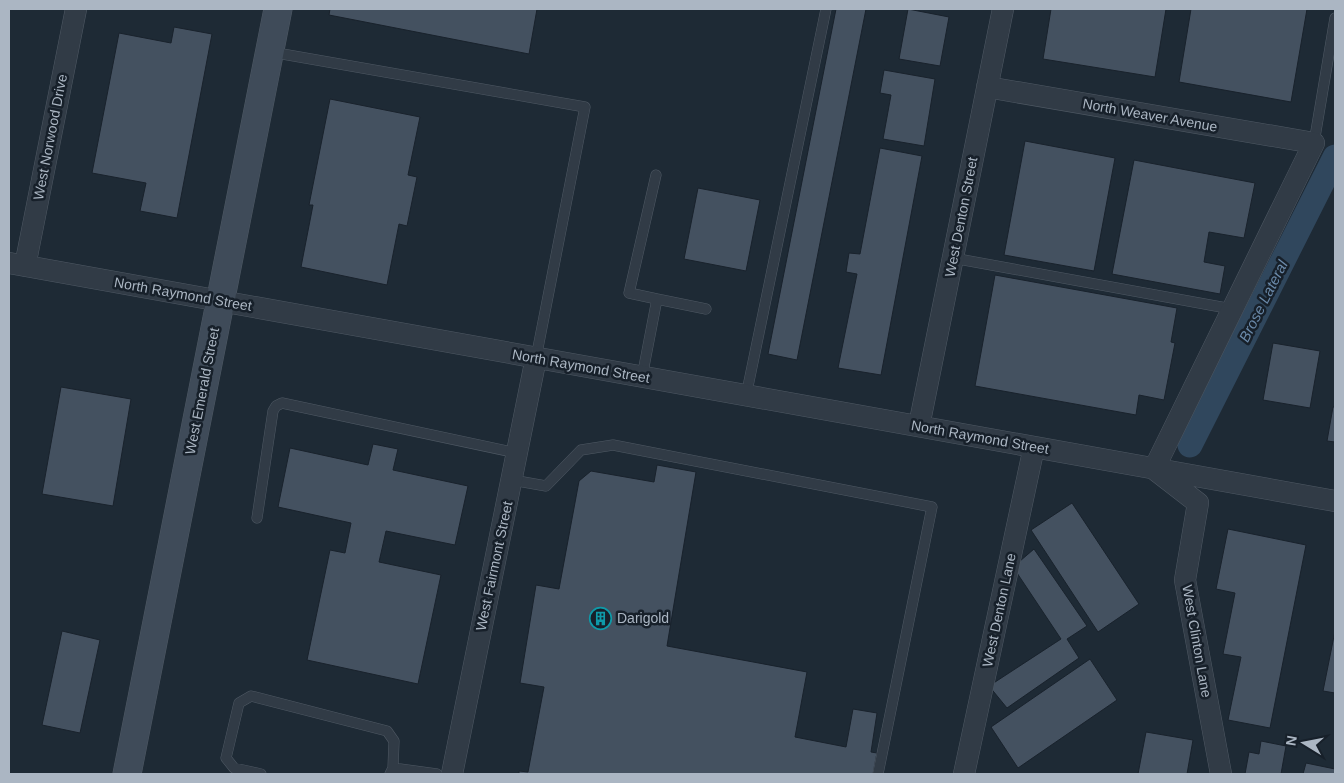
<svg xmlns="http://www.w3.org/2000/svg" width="1344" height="783" font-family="Arial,sans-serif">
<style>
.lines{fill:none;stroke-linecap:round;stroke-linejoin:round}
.canal{stroke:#30475d;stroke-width:25}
.building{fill:#445160;stroke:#19222c}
.service-casing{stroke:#4f5964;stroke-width:11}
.minor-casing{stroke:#4f5964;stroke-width:22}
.secondary-casing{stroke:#4f5964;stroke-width:29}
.service{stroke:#313b46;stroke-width:10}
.minor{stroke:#313b46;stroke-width:21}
.secondary{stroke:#3f4b59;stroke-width:28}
.labels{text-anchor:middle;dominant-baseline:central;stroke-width:5;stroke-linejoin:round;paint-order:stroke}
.street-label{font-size:14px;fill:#abb6c3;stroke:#17202a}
.poi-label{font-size:14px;fill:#abb6c3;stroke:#17202a;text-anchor:start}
.water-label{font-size:15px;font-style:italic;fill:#6a89a9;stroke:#17202a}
</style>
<rect width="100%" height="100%" fill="#1e2a35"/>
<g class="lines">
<path class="canal" d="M1190,445L1335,157"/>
</g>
<path class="building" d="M330,9H537L529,54L329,15Z
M836,9H866L797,360L768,354Z
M908,9L949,17L940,66L899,59Z
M1051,9H1166L1155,77L1043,59Z
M1191,9H1307L1291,102L1179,82Z
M174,27L212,34L177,218L140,211L146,183L92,173L119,33L171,43Z
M884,70L935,79L924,146L883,139L891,95L880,93Z
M330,99L420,117L408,175L417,177L407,226L399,224L387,285L301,267L313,205H309Z
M1025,141L1115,158L1094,271L1004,255Z
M880,148L922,156L881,375L838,368L857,274L846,272L849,253L860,254Z
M1134,160L1255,183L1244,238L1209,232L1204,262L1225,266L1220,294L1112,274Z
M698,188L760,200L746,271L684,259Z
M995,275L1177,308L1171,342L1175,343L1164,400L1139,395L1136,415L975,386Z
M1273,343L1320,351L1310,408L1263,400Z
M61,387L131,399L113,506L42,494Z
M1333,407H1335V442L1327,441Z
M373,444L398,449L393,470L468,486L455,545L386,531L379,562L441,575L418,684L307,660L330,550L345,553L351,523L278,507L290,448L368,465Z
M657,465L696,472L667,646L807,672L795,737L846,747L853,709L877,713L871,752L877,753L873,774H519V771L528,772L544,687L520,683L536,585L559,589L579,481L591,471L654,482Z
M1072,503L1139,604L1098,632L1031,530Z
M1228,529L1306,545L1270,728L1228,720L1241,657L1223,654L1235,593L1216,589Z
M1034,549L1087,626L1067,639L1079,658L1007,708L989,686L1061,639L1013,567Z
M62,631L100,640L80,733L42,725Z
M1335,631V693L1323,691Z
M1090,659L1117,700L1018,768L991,727Z
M1146,732L1193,740L1187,774H1138Z
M1261,741L1286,746L1281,774H1245L1249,752L1259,754Z
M1306,763L1335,769V774H1303Z"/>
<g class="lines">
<defs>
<path id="service" d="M271,52L585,107L536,358
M1314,143L1335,18
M953,258L1232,309
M657,299L706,309
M642,377L657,299L629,293L656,175
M746,396L826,9
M512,480L546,486L581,450L613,445L932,507L878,774
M257,518L273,411L276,406L282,403L517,453
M393,768L437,774
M261,774L234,768L226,758L239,703L251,696L387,731L394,741L393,768L390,774"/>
<path id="minor" d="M987,87L1314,143L1154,469L1198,503L1185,580L1221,774
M9,263L1335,501
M25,266L76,9
M919,426L1003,9
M452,774L536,358
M964,774L1034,447"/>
<path id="secondary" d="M127,774L278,9"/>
</defs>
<use href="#service" class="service-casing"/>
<use href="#minor" class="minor-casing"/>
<use href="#secondary" class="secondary-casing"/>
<use href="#service" class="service"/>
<use href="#minor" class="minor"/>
<use href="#secondary" class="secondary"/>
</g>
<defs>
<symbol id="building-ring" viewBox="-11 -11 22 22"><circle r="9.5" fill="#17202a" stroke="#0f9aa8" stroke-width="1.5"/><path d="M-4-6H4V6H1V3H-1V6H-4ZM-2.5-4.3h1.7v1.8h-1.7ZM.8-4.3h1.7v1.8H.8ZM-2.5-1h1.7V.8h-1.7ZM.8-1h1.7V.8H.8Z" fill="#0f9aa8"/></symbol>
</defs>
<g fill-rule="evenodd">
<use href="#building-ring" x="588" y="606" width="25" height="25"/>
</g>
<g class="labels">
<g class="street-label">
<text transform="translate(1150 115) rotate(10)">North Weaver Avenue</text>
<text transform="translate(50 137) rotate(-79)">West Norwood Drive</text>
<text transform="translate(961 217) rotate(-79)">West Denton Street</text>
<text transform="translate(183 294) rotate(10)">North Raymond Street</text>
<text transform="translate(581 366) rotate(10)">North Raymond Street</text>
<text transform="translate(202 391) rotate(-79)">West Emerald Street</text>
<text transform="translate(980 437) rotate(10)">North Raymond Street</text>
<text transform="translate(494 566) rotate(-78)">West Fairmont Street</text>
<text transform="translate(999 610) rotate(-78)">West Denton Lane</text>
<text transform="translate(1197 641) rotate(80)">West Clinton Lane</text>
</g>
<g class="poi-label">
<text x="617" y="618">Darigold</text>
</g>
<g class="water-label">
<text transform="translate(1263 301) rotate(-63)">Brose Lateral</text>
</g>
</g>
<rect width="1344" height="783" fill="none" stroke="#abb6c3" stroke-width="20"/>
<g transform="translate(1304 743) rotate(280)" stroke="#17202a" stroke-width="4" paint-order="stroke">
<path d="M0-4L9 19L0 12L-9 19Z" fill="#abb6c3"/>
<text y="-8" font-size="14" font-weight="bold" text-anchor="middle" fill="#abb6c3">N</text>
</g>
</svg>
